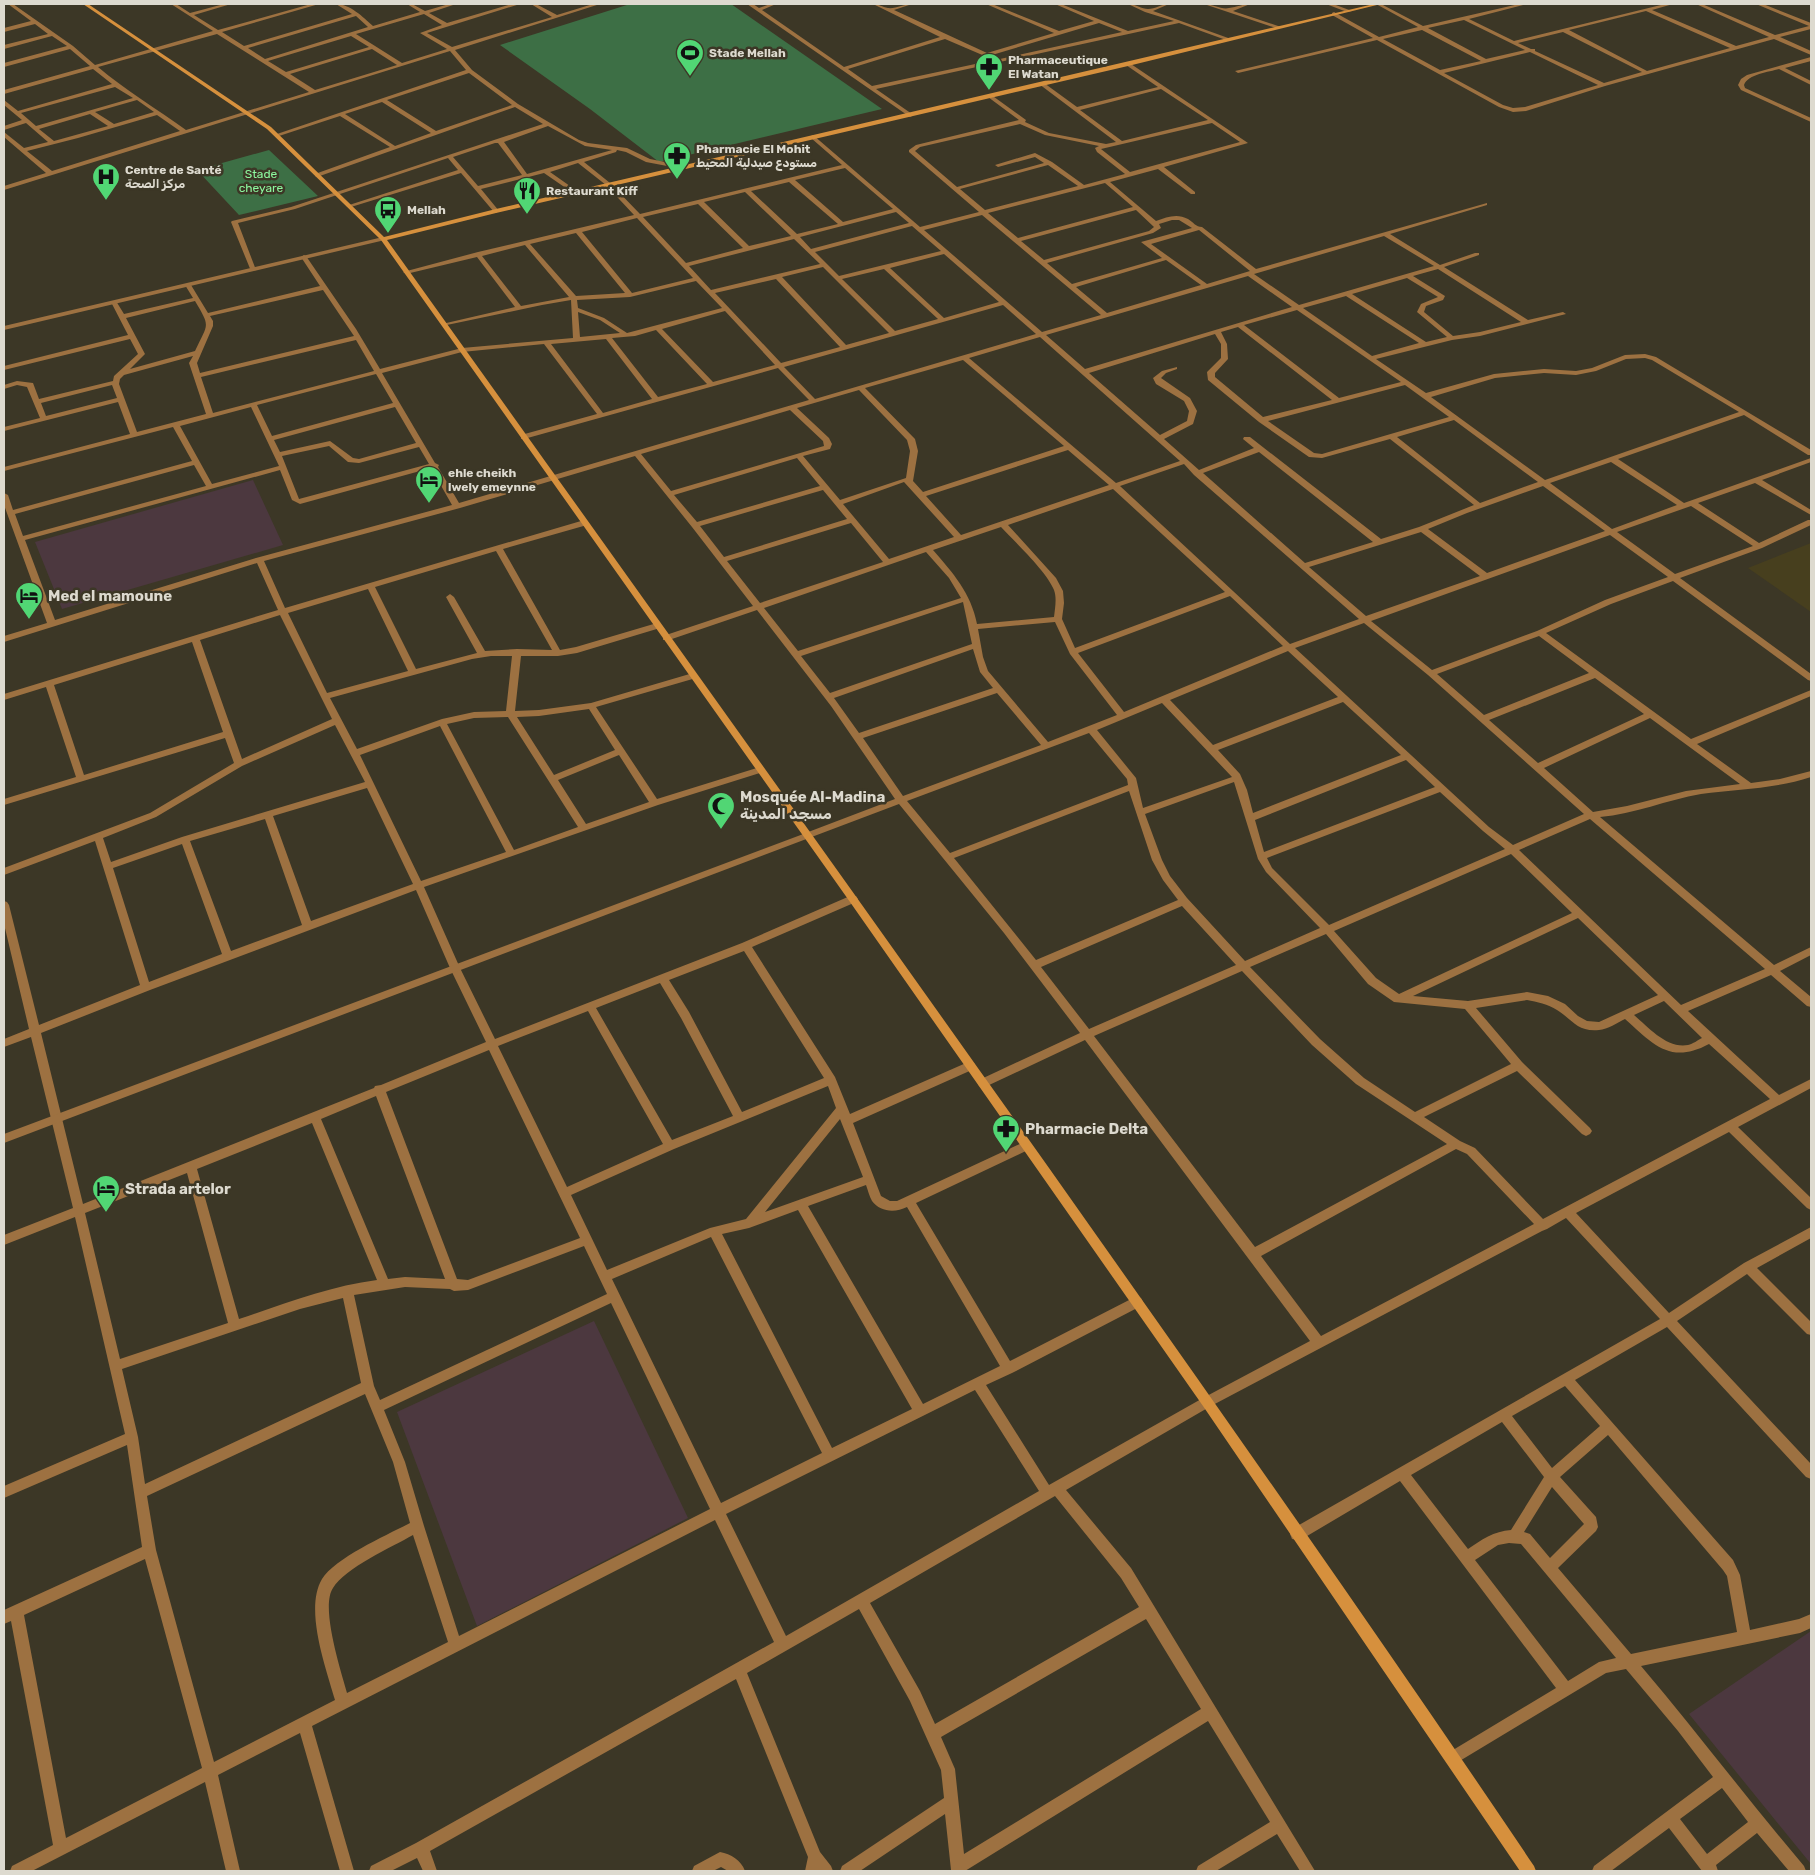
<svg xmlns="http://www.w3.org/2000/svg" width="1815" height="1875" font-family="Rubik,Vazirmatn,sans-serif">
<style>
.education{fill:#4c383f}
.green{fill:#3d6f45}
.sand{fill:#473f1e}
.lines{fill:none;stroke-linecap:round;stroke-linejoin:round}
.minor{fill:#9d7141;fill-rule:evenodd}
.tertiary{fill:#9d7141;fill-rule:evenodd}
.secondary{fill:#d6903d;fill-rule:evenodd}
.labels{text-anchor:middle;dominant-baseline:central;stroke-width:5;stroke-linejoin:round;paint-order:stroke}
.far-poi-label{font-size:12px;font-weight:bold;fill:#dddacf;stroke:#3c3726;text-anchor:start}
.far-park-label{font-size:12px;fill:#8df99f;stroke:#3c3726}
.poi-label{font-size:15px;font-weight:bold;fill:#dddacf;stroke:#3c3726;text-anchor:start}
</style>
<rect width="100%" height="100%" fill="#3c3726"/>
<path class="education" d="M253,480L283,545L62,609L35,542Z
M594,1321L688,1518L477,1626L397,1412Z
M1811,1631V1864L1689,1714Z"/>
<path class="green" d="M630,4H731L882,109L659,162L590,109L500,45Z
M269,150L318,196L239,215L197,170Z"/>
<path class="sand" d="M1811,543V612L1748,568Z"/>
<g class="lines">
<path class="minor" d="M8,4H13L73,46L95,65L213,31L171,4H176L190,13L224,4H231L194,15L218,30L311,4H319L222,32L244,46L352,14L336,4C350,4 363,17 373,26L420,12L407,4H412L425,11L449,4H456L429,13L447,23L512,4H520L427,33L452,47L552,17L531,4H536L557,15L593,4H600L455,50L472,70L518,104L579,140L588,143L627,148L650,159L685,166L686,167L683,169L646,162L626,152L617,150L616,152L584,162L610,183L640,214L842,165L811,138V136L813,135L920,227L979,212L909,152V150L916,145L1019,120L988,97V95L990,94L1026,120L1025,122L1049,133L1106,144L1116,142L1039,84L1044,83L1077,107L1158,87L1126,65L1125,64L1128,62L1248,143L1164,167L1195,192V194H1191L1158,169L1110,182L1156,221C1167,217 1177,213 1188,219C1193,222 1196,227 1202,227L1256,269L1487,203V205L1390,234L1440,265L1475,253H1479V255L1444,267L1528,320L1563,312L1566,314L1480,336L1452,340L1376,359L1426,393L1494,374L1544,369L1576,371L1592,368L1625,355L1645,354L1656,357L1811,450V455H1808L1744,415L1618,459L1684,503L1811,458V462L1762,480L1811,510V515L1755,483L1698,503L1759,543L1808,520H1811V525L1762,548L1680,578L1811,674V681L1808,680L1673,581L1611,604L1546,633L1691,739L1811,690V696L1697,744L1751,783L1780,779L1811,771V777C1775,789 1738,789 1701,794C1667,800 1634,814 1600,817L1774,965L1811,947V955L1780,971L1811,997V1007L1807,1006L1771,975L1688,1011L1779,1095L1811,1079V1088L1738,1127L1811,1198V1210L1807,1208L1729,1132L1576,1213L1669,1313L1744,1263L1811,1227V1238L1757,1268L1811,1322V1335L1807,1334L1747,1274L1677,1321L1811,1464V1479L1806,1477L1667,1327L1575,1380L1733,1560L1740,1575L1750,1630L1799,1619L1811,1614V1628L1800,1633L1641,1666C1697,1732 1748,1800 1804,1866L1806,1871H1789L1757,1833L1716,1865L1718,1871H1702L1669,1828L1611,1871H1592L1594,1866L1713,1777L1678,1731L1626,1669L1606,1673L1453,1765L1448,1763L1446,1758L1448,1753L1556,1688L1400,1481L1302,1539L1297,1540L1292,1539L1290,1534L1292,1529L1660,1319L1566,1218L1547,1229L1542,1231L1211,1406L1066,1490L1131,1568L1315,1871H1300L1277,1834L1216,1871H1196L1198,1866L1270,1822L1208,1721L965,1871L951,1870L945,1814L860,1871H840L842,1866L944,1798L941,1770L910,1701L859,1609L747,1673L820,1852L831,1866L833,1871H805L808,1857L736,1679L430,1851L437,1871H423L417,1858L391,1871H369L371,1866L416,1843L774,1642L715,1520L312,1726L354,1871H340L300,1733L218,1775L240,1871H226L205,1782L32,1871H10L12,1866L53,1845L11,1621L4,1624V1610L142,1547L127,1445L4,1498V1486L125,1434L75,1217L4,1245V1235L73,1208L31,1037L4,1047V1039L29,1029L4,924V901L7,902L9,905L39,1025L140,985L95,841L4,875V868L150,813L234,763L225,738L4,805V799L76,777L46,687L4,700V694L278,610L257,563L4,642V636L47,623L4,505V493L8,495L13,510L192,461L173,427L4,471V467L130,434L118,402L4,431V427L40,418L27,387L17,385L4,389V385L17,381L33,383L39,399L113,381L114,376L138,354L130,339L4,370V366L128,335L111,302L112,301H116L124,314L193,298L185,285L188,283L191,285L208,313L320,286L301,257L304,255L306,256L356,329L380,369L462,348L573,338L571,300L542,305L442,326V324L515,307L477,257L406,274L403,272L478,252L634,215L606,185L578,163L550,172L577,191V193H573L544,173L481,189L499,211L496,213L494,212L461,173L351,207L346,206L458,170L448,158L295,209L238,223L256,270L251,271L231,222L232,221L291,207L543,124L515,107L317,177L315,176V174L390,147L340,116L279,136L274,135L466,70L450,51L4,190V186L46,173L4,137V132L24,148L48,142L26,123L4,130V126L22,120L4,105V100L18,111L112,84L93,69L4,94V90L90,66L70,49L4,67V63L67,46L52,36L4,49V45L48,34L35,24L4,32V28L31,21ZM424,14L442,25L420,33L447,49L402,63L356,34ZM356,16L368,27L265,59L248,48ZM217,34L309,92L186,130C157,109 125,90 98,67ZM351,36L369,47L286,72L268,61ZM372,49L397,65L315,90L290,74ZM469,73L512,105L436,131L387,100ZM115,87L133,98L36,126L21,113ZM1161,89L1208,120L1122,141L1080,110ZM137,100L154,112L114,124L95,112ZM382,102L431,133L395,146L345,114ZM90,114L108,126L54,141L39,129ZM157,115L180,131L52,171L27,151L78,138ZM1212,123L1240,142L1130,172L1101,149ZM1020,124L1045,135L1099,146L1095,148L1097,152L1125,174L1084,185L1052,162L1035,153L995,165L998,167L1035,157L1044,163L957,187L915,151L920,147ZM548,126L585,146L612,150L527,174L504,142ZM495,143H498L522,175L478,186L453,157ZM1048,165L1078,186L985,210L960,189ZM845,168L893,209L843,222L795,180ZM789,182L838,224L797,234L751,191ZM1105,183L1133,207L1018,238L988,213ZM745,192L791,236L749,246L704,202ZM698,204L743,248L686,263L643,217ZM1136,210L1154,227L1149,231L1044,260L1021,241ZM896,212L909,223L811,249L800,237ZM982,215L1101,315L1042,332L924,230ZM637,218L693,278L632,293L582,232ZM1172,220H1179L1192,228L1141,242L1162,258L1072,284L1047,263L1153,233L1161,228L1159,224ZM912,226L941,251L839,276L815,252ZM1199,230L1250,271L1207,284L1151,244ZM576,233L625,293L576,296L530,244ZM1384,236L1434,266L1299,305L1254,274ZM794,239L820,264L711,290L689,266ZM525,245L569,297L521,306L482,256ZM944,254L999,302L944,318L890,268ZM1166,260L1201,285L1107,313L1076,287ZM823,267L889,333L846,345L782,277ZM884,269L938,319L895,331L842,279ZM1438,269L1521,322L1480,332L1453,336L1424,312L1426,306L1443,300L1445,296L1413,276ZM1248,276L1292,307L1085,369L1046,335ZM1407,278L1438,297L1421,304L1417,312L1447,337L1426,342L1352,294ZM776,279L840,347L781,363L715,293ZM696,281L722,308L627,333L604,318L578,308L577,300L630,297ZM323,290L354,336L200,373L197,363L213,326V321L210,316ZM1346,296L1419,343L1372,356L1303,308ZM195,301C211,328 208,323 195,351L130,369L145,354L126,318ZM1003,305L1036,334L815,399L784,367ZM1297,310L1401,382L1339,398L1244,325ZM725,311L775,365L713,382L662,329ZM578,312L600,320L620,333L580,337ZM1238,327L1332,400L1263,417L1215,377V373L1228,359L1227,344L1221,332ZM656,330L707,384L658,397L612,338L635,336ZM1215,334L1221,344V358L1207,372L1208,380L1259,422L1309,457L1322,458L1390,439L1474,505L1419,527L1381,539L1250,437H1244L1243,439L1254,448L1199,470L1164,439L1193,424L1197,411L1190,398L1161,378L1166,373L1177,369V367L1162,371L1153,378L1156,384L1184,401L1189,411L1187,421L1160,435L1089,373ZM1040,337L1180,461L1116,483L969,358ZM606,339L652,399L603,413L551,344ZM356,340L374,371L213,413L201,377ZM544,344L597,414L521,435V439H524L778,368L809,400L459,503L438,467L439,465L435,463L382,373L462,352ZM193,356L189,363L206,414L137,432L119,384L120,379L124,375ZM1645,358L1652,360L1739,412L1545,480L1431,397L1495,378L1544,373L1576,375L1596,371L1626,359ZM963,360L1064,446L923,492L913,481L918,451L915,439L865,388ZM376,374L393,403L272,436L257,405ZM112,385L117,398L46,416L41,403ZM1405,385L1449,417L1322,454L1314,453L1268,421ZM859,390L907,440L910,451L906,478L840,500L803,456L830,449L832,444L829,438L797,408ZM251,407L279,466L212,484L180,426ZM395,407L416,443L359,459L353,458L330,441L280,452L274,440ZM790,410L823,441L824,446L671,491L641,454ZM1454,420L1538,482L1480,503L1397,437ZM329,446L348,462L359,463L419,447L429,464L299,499L282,456ZM1068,450L1109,485L961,535L926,496ZM1259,452L1373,542L1305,563L1203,473ZM635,456L692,527L753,606L663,636V640H669L757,610L831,706L895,799L803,834L801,836L803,838H809L899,804L1004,933L1080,1033L979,1080L978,1083L979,1086L983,1087L987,1086L1085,1040L1310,1341L1203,1398L1049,1485L986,1385L1012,1373L1141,1306L1143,1302L1141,1298L1137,1297L1133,1298L1010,1361L916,1203L1030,1149L1032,1146L1030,1143L1026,1141L1022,1143L897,1201H890L881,1196L853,1123L974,1069L975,1066L974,1063H966L850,1114L835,1077L752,947L856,902L858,899L856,896H850L742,943L495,1039L460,968L424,887L658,805L763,772L765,770L760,767L657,799L596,707L696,678L697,676L693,673L591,703L539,710L515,711L521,656H558L577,653L660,628L661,626L657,623L576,647L560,650L503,549L587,525V521H581L285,608L264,561L460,508ZM797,458L820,486L697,522L674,495ZM1611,462L1677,505L1612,529L1550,483ZM1184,464L1194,475L1359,619L1290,644L1120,486ZM194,465L206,486L23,536L15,514ZM431,468L452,505L256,558L55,620L25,540L280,470L292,500L300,504ZM904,482L954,537L889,559L843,504ZM1543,486L1605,531L1487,573L1428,529L1467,513ZM1113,489L1225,592L1075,648L1062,619L1064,603L1063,591L1056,578L1008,525ZM823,490L847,519L724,557L700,526ZM1691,506L1753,546L1675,574L1617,532ZM851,523L883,562L760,603L727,561ZM1001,527C1015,542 1047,572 1054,590C1057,598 1055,608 1054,617L977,624C971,593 953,573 933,550ZM1421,532L1480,576L1366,616L1309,567ZM1610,535L1668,577L1605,600L1537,631L1432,670L1371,621ZM496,551L552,650L517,649L485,651L454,597L450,594L446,597L477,653L416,669L375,587ZM926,552L949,578L961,598L798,651L764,608ZM368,589L408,671L327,693L288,613ZM1230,596L1283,646L1124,712L1078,653ZM963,602L972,644L830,693L801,656ZM280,615L332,719L242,759L200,640ZM1055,622L1070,654L1117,715L1048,742L988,671L983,657L978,629ZM1364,623L1428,675L1584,814L1513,845L1489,827L1295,648ZM1539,636L1589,673L1484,715L1437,674ZM192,642L223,732L84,775L54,685ZM973,649L980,672L993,688L859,733L834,698ZM1288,651L1338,697L1213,745L1170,700ZM491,656H512L506,711L474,712L442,719L357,749L330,698L472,659ZM1595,678L1644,714L1538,763L1489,720ZM997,693L1041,745L903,796L863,738ZM1343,702L1401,755L1253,813L1247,790L1240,774L1218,750ZM1162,703L1232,777L1143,808L1136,778L1097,730ZM589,709L615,750L554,775L517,717L539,716ZM508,717L578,827L514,850L447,724L474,718ZM1650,718L1740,784L1686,791L1627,806L1593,812L1544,768ZM335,725L365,782L182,837L111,862L103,838L156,817L242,766ZM440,726L506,852L421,881L360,755ZM1089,733L1127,779L1128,785L950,853L907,801ZM619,755L649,802L586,824L558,780ZM1406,760L1435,787L1264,852L1255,820ZM1234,782L1258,859L1266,872L1320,928L1245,961L1187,898L1170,876L1162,860L1145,814ZM367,788L413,884L311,921L273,816ZM1129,791L1152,860L1163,880L1178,900L1036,960L954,858ZM1440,792L1483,831L1505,849L1329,925L1272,868L1267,858ZM265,819L302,925L231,951L190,841ZM1590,819L1765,969L1681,1005L1519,850ZM182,844L222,954L149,982L113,868ZM1511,854L1572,913L1399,994L1376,978L1334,931ZM416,890L450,968L486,1042L381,1085L375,1086L374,1088L83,1204L41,1033L150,990ZM1182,906L1236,965L1089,1029L1041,967ZM1578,918L1658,995L1599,1022L1587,1021L1578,1016L1565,1004L1548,996L1527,992L1468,1001L1413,996ZM1326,934L1368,984L1394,1002L1465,1009L1511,1064L1415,1112L1364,1078L1320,1039L1250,967ZM744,951L824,1078L742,1112L689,1012L669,980ZM1242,971L1312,1045L1356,1084L1447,1144L1255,1247L1094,1036ZM660,983L681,1018L733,1116L672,1140L596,1008ZM1527,1000C1537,1002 1548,1004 1557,1010C1573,1020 1577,1032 1599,1030C1608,1029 1617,1023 1625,1019C1653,1044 1670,1065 1709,1044L1770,1099L1543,1219L1475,1148L1460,1141L1424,1117L1517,1071L1582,1134L1586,1136L1590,1134L1592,1131L1590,1128L1522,1062L1476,1008ZM1664,1001L1702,1038C1698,1040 1693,1044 1688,1045C1667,1049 1648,1027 1634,1015ZM588,1011L663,1144L567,1187L498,1046ZM489,1050L580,1238L468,1280L457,1279L386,1092ZM828,1086L836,1108L746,1219L710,1228L607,1270L571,1195L674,1149ZM376,1096L445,1279L405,1277L388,1279L321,1119ZM840,1119L863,1177L765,1212ZM312,1123L377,1280C330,1286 284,1304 239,1319L197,1169ZM1456,1149L1467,1154L1534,1224L1321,1336L1261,1256ZM187,1173L228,1323L120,1359L85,1213ZM866,1185C868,1190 869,1196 872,1201C880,1212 895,1213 907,1207L1000,1366L923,1404L808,1206ZM798,1210L912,1409L832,1448L722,1234L749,1228ZM711,1237L822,1453L721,1503L612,1279ZM584,1246L607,1294L380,1400L374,1386L354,1295L405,1287L450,1289L454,1291L468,1290ZM343,1298L361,1383L145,1484L138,1437L122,1369L300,1309ZM611,1303L710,1509L459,1636L424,1526L405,1462L384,1410ZM1565,1386L1600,1426L1552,1468L1512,1416ZM975,1390L1039,1491L786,1636L726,1514ZM365,1394L393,1462L410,1523C387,1535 335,1558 322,1579C304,1609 326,1668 335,1700L214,1762L156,1550L147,1496ZM1502,1422L1544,1477L1511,1530C1494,1531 1481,1540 1468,1549L1411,1475ZM1608,1435L1723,1570L1727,1576L1737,1632L1631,1654L1558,1568L1596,1531L1598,1527L1596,1517L1560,1477ZM1552,1487L1584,1524L1550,1558L1530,1534L1524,1532ZM1055,1496L1121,1578L1139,1607L935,1724L920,1691L870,1603ZM413,1535L448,1642L347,1693C341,1671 320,1607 333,1588C345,1568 392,1547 413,1535ZM1509,1543L1521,1544L1616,1658L1599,1662L1568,1681L1475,1560L1498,1545ZM145,1559L202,1768L66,1838L24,1615ZM1146,1619L1201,1709L964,1854L955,1769L941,1737ZM1722,1788L1748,1822L1707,1854L1680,1819Z
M747,4H753L759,8L770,4H776L762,10L844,67L940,37L873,4C879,4 882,7 888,8C895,9 905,4 912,4L894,10L987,53L1054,33L986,4H992L1059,31L1094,21L1055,4H1061L1128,31L1174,21L1145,12L1128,4C1135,4 1142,9 1148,9C1155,9 1162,4 1169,4L1153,11L1231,39L1226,40L1179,23L876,89L912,114V116L910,117ZM1099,23L1122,32L1000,59L992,55ZM945,39L994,60L872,86L848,69Z
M1204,4C1213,4 1222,10 1229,8C1237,7 1243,4 1250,4L1233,11L1281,27L1276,28Z
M1326,4H1333L1352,11L1347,12Z
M1376,4H1381L1423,26L1519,4H1527L1469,19L1514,41L1665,4H1673L1652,10L1736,46L1769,37L1696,4H1702L1775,35L1809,26L1756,4H1763L1811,23V29L1780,37L1811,51V55L1774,39L1605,86L1526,111L1513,112L1499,107L1377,40L1238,73L1235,71L1373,38L1332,15V13L1334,12L1379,37L1418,27ZM1646,11L1730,48L1647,71L1569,30ZM1464,20L1525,50L1486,59L1428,28ZM1422,30L1481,61L1440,70L1383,39ZM1563,32L1642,72L1604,83L1535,51V49H1531L1518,43ZM1530,52L1598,85L1525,107L1513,108L1503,105L1444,73Z
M1811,57V61L1785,68L1811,81V85L1779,69C1769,72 1748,74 1744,85L1745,88L1811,118V122L1741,90L1738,85L1741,79L1747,75Z
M720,1852C731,1854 741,1860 745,1871H728L721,1867L713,1871H692L694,1866Z"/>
<path class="tertiary" d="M383,237L385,238V240L4,330V326Z
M806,833L811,836L809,838L4,1143V1134Z"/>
<path class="secondary" d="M83,4H88L271,127L384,237L496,209L1374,4H1381L1128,66L496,213L387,240C608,549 829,858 1049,1168C1212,1399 1376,1631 1534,1866L1536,1871H1520L1203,1406L850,902L381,240L267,129Z"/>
</g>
<defs>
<symbol id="stadium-pin" viewBox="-11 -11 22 30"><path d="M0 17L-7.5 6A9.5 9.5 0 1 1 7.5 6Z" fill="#51d674" stroke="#3c3726"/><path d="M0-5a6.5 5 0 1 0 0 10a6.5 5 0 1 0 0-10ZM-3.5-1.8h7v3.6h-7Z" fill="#111"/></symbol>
<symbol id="pharmacy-pin" viewBox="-11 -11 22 30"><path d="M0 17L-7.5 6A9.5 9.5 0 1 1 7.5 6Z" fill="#51d674" stroke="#3c3726"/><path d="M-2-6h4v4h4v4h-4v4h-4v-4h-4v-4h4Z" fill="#111"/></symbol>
<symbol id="hospital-pin" viewBox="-11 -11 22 30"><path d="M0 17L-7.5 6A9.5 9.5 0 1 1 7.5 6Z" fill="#51d674" stroke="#3c3726"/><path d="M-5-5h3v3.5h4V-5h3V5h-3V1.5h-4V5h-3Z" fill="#111"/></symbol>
<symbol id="restaurant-pin" viewBox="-11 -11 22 30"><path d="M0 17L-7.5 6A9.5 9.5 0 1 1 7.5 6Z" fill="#51d674" stroke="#3c3726"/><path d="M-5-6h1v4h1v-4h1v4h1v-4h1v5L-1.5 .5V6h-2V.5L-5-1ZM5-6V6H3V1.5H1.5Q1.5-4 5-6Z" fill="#111"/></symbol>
<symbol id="bus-pin" viewBox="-11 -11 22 30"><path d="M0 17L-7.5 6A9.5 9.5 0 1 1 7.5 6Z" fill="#51d674" stroke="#3c3726"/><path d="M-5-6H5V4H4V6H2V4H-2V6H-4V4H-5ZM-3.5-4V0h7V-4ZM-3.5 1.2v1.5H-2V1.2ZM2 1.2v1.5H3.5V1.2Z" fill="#111"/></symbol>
<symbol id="hotel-pin" viewBox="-11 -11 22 30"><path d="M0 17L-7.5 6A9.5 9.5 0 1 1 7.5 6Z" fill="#51d674" stroke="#3c3726"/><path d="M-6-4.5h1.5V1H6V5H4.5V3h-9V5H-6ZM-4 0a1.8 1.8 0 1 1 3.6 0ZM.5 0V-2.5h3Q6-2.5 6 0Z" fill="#111"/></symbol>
<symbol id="mosque-pin" viewBox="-11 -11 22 30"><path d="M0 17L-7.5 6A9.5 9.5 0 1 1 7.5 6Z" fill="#51d674" stroke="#3c3726"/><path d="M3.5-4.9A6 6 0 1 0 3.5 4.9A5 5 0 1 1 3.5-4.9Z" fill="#111"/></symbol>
</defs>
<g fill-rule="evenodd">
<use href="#stadium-pin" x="674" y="37" width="32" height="43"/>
<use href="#pharmacy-pin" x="973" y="51" width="32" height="43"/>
<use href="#pharmacy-pin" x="661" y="140" width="32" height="43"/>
<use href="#hospital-pin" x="90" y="161" width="32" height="43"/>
<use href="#restaurant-pin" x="511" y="175" width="32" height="43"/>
<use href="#bus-pin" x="372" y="194" width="32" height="43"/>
<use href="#hotel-pin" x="413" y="464" width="32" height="43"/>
<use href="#hotel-pin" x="13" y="580" width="32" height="43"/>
<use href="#mosque-pin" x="705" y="790" width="32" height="43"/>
<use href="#pharmacy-pin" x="990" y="1113" width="32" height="43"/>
<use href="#hotel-pin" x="90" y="1173" width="32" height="43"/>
</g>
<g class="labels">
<g class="far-poi-label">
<text x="709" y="53">Stade Mellah</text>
<text x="1008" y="60">Pharmaceutique<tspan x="1008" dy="14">El Watan</tspan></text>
<text x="696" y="149">Pharmacie El Mohit<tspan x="696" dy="14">مستودع صيدلية المحيط</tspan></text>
<text x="125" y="170">Centre de Santé<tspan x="125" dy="14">مركز الصحة</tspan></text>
<text x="546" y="191">Restaurant Kiff</text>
<text x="407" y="210">Mellah</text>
<text x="448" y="473">ehle cheikh<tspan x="448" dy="14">lwely emeynne</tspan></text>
</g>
<g class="far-park-label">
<text x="261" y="174">Stade<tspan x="261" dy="14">cheyare</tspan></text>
</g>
<g class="poi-label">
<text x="48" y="596">Med el mamoune</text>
<text x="740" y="797">Mosquée Al-Madina<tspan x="740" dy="17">مسجد المدينة</tspan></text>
<text x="1025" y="1129">Pharmacie Delta</text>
<text x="125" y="1189">Strada artelor</text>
</g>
</g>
<rect width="1815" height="1875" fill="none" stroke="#dddacf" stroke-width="10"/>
</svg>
